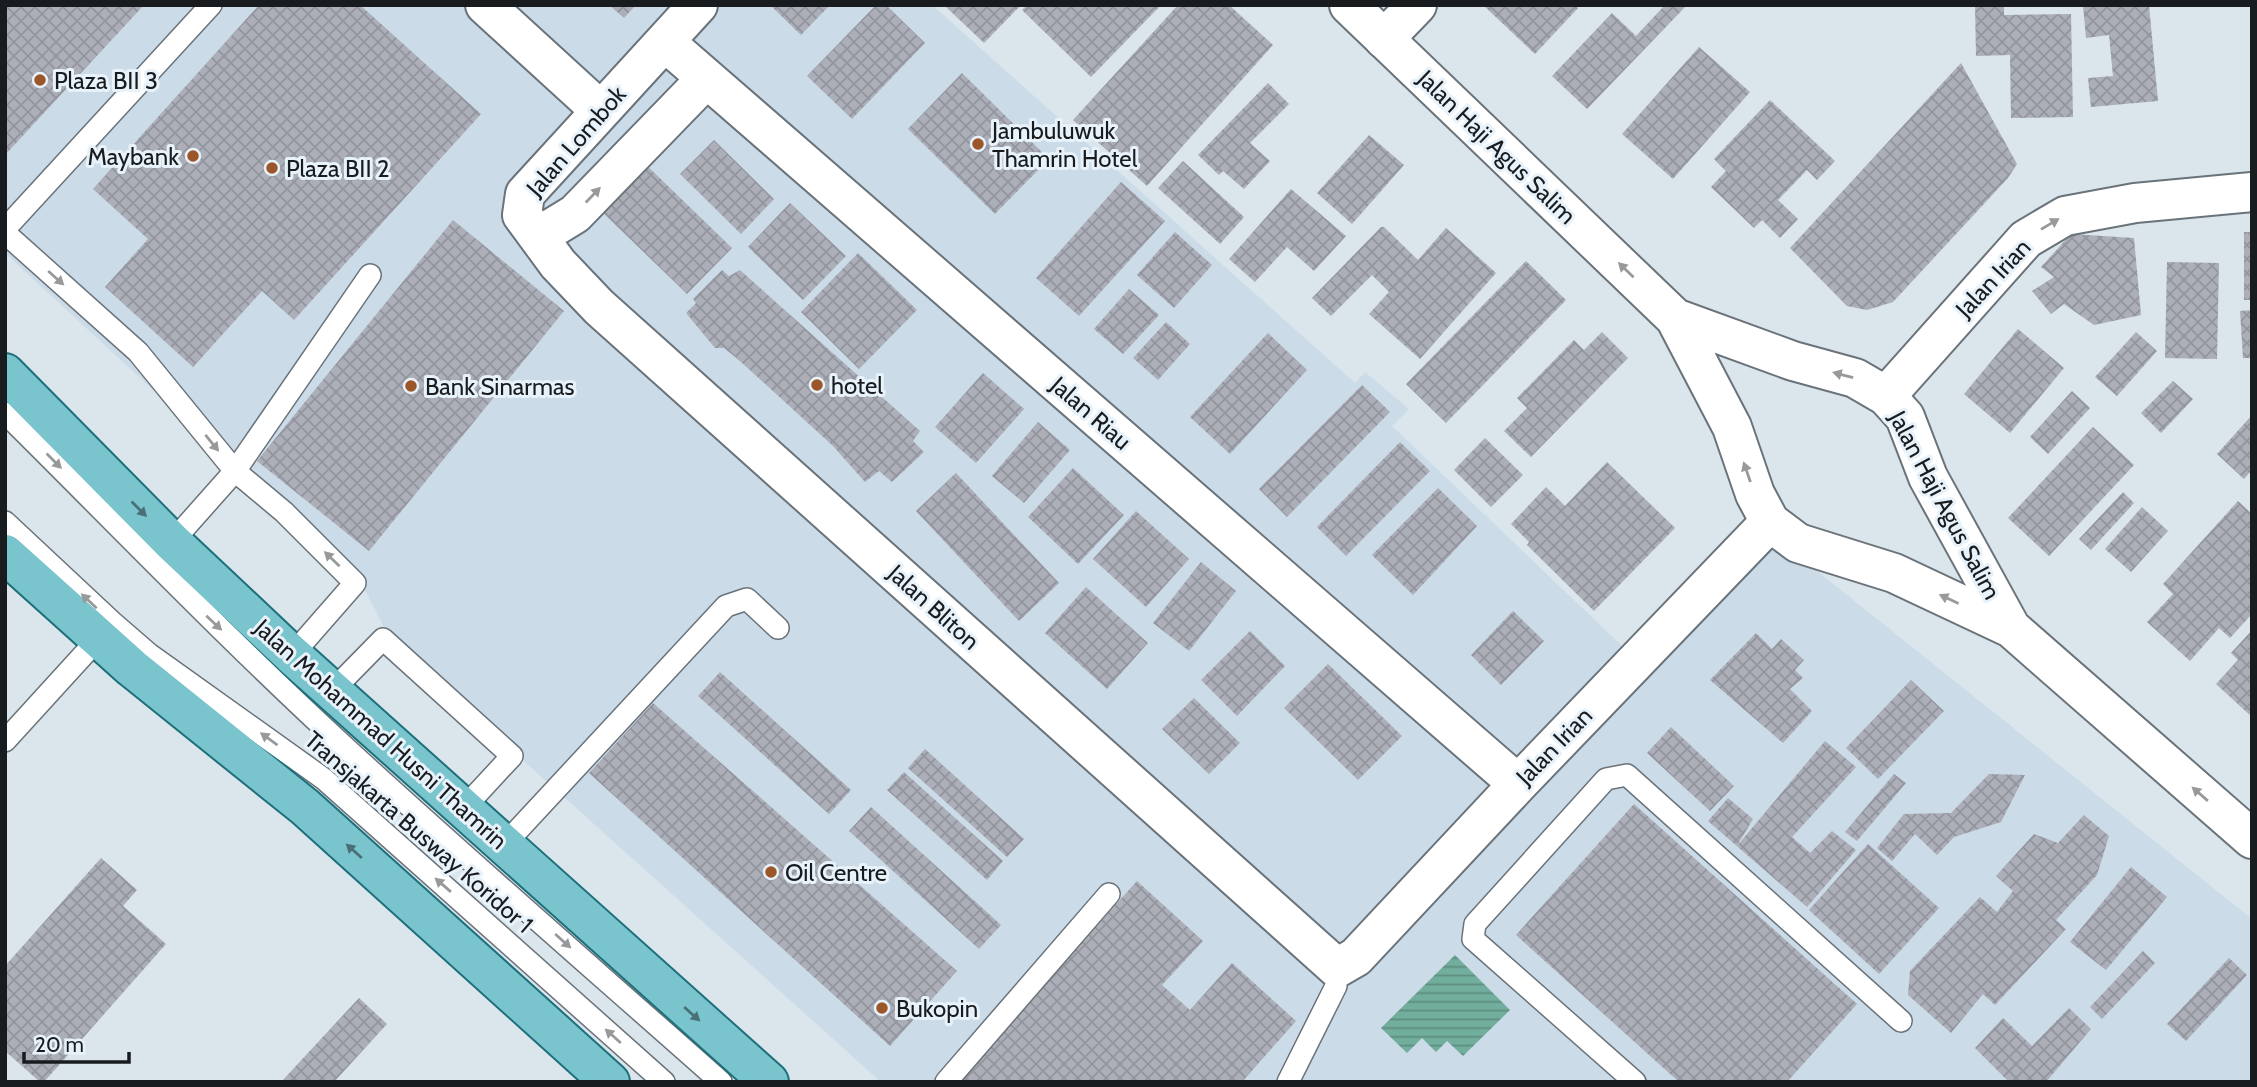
<svg xmlns="http://www.w3.org/2000/svg" width="2257" height="1087" font-family="Cabin,sans-serif">
<style>
.built{fill:#cbdbe8}
.water{fill:url(#water-rules)}
.building{fill:url(#building-cross-hatch)}
.lines{fill:none;stroke-linecap:round;stroke-linejoin:round}
.service-casing{stroke:#6a737a;stroke-width:24}
.minor-casing{stroke:#6a737a;stroke-width:42}
.tertiary-casing{stroke:#6a737a;stroke-width:42}
.primary-casing{stroke:#1d707b;stroke-width:42}
.service{stroke:#fff;stroke-width:21}
.minor{stroke:#fff;stroke-width:38}
.tertiary{stroke:#fff;stroke-width:38}
.primary{stroke:#79c4cd;stroke-width:38}
.oneway{fill:#98999a}
.oneway2{fill:#497076}
.poi-dot{fill:#9b562a;stroke:#e8f2fa;stroke-width:2.5}
.labels{text-anchor:middle;dominant-baseline:central;stroke-width:6;stroke-linejoin:round;paint-order:stroke}
.poi-label{font-size:24px;fill:#191c1f;stroke:#e8f2fa;text-anchor:start}
.street-label{font-size:24px;fill:#191c1f;stroke:#e8f2fa}
</style>
<defs>
<pattern id="water-rules" width="6" height="5" patternUnits="userSpaceOnUse" patternTransform="scale(1.75)"><rect width="6" height="5" fill="#72ae9d"/><path d="M0 2.5h6" fill="none" stroke="#5d8d7f"/></pattern>
<pattern id="building-cross-hatch" width="8" height="8" patternUnits="userSpaceOnUse" patternTransform="scale(1.75)"><rect width="8" height="8" fill="#acaeb8"/><path d="M0 0l8 8M0 8l8-8" fill="none" stroke="#93959e"/></pattern>
</defs>
<rect width="100%" height="100%" fill="#dbe5ec"/>
<path class="built" d="M5,5H932L1355,383L1365,372L1409,409L1392,426L1622,646L1782,543L2252,919V1082H881L417,665L388,635L361,582L5,253Z"/>
<path class="water" d="M1455,955L1510,1010L1463,1056L1447,1041L1436,1052L1422,1038L1407,1053L1381,1028Z"/>
<path class="building" d="M5,5H144L5,155Z
M259,5H360L481,114L294,320L262,291L193,367L105,287L148,239L93,189Z
M609,5H636L624,18Z
M770,5H830L801,35Z
M876,5H886L925,43L852,119L807,76Z
M944,5H1021L984,43Z
M1027,5H1161L1091,77L1022,10Z
M1178,5H1229L1273,45L1147,186L1073,120Z
M1483,5H1575L1578,8L1535,54Z
M1665,5H1687L1587,109L1552,76L1612,13L1636,36Z
M1975,5H2004V15L2071,14L2073,117L2011,118L2010,55L1976,56Z
M2083,5H2149L2158,101L2091,107L2088,78L2113,76L2109,35L2086,38Z
M1699,47L1750,92L1673,179L1622,134Z
M1961,63L2017,164L2008,178L1893,302L1867,310L1847,306L1790,248Z
M962,73L1049,159L995,214L908,129Z
M1268,83L1289,104L1250,143L1270,161L1244,189L1223,171L1219,175L1198,155Z
M1770,100L1835,161L1817,180L1807,170L1778,200L1798,219L1780,238L1762,220L1754,228L1711,187L1726,171L1714,159Z
M1369,135L1404,165L1352,224L1317,193Z
M714,140L774,199L741,234L680,174Z
M639,158L732,248L687,294L594,204Z
M1183,161L1244,217L1220,244L1158,188Z
M1121,182L1165,221L1079,316L1036,278Z
M1291,189L1346,236L1314,271L1287,247L1255,282L1229,259Z
M790,203L846,256L803,300L748,247Z
M453,220L564,311L369,551L257,461Z
M1381,227H1384L1418,260L1446,228L1496,273L1420,359L1369,314L1389,292L1372,275L1331,316L1312,298Z
M1175,232L1212,265L1174,308L1137,275Z
M2244,232H2252V300H2244Z
M2071,234L2134,238L2141,315L2094,325L2064,304L2051,314L2032,291L2054,277L2041,267Z
M858,253L917,310L859,369L801,312Z
M1526,261L1566,300L1446,423L1406,384Z
M2167,262L2219,263L2217,359L2165,358Z
M722,270L729,276L740,270L920,431L913,441L924,452L892,482L879,471L865,482L833,446L740,361L724,348H715L686,313L696,303L693,299Z
M1129,289L1159,315L1123,354L1094,329Z
M2252,310V358H2243L2240,311Z
M1166,322L1190,344L1158,380L1133,358Z
M2018,329L2064,368L2010,433L1964,394Z
M1602,332L1628,358L1531,457L1504,431L1527,408L1517,398L1574,340L1584,350Z
M2136,332L2157,351L2117,396L2095,377Z
M1268,333L1307,370L1230,454L1190,417Z
M983,373L1024,409L976,463L935,427Z
M2173,381L2193,399L2161,433L2141,413Z
M1362,385L1390,412L1287,517L1259,489Z
M2072,391L2090,408L2048,454L2030,437Z
M2252,415V470L2244,479L2217,454Z
M1038,422L1070,450L1024,503L992,476Z
M2093,427L2134,465L2049,556L2008,518Z
M1485,438L1523,475L1491,507L1454,470Z
M1400,442L1430,471L1346,556L1317,527Z
M1607,462L1675,528L1594,611L1527,545L1529,542L1511,524L1546,487L1565,506Z
M1073,468L1124,515L1078,564L1028,517Z
M956,473L1059,583L1019,621L916,511Z
M1438,488L1477,526L1413,595L1372,555Z
M2123,492L2134,503L2091,550L2079,539Z
M2238,501L2252,514V614L2230,638L2219,628L2190,661L2147,622L2173,594L2163,584Z
M2142,507L2168,531L2131,572L2105,549Z
M1136,511L1189,559L1146,607L1093,559Z
M1201,562L1236,591L1189,651L1153,623Z
M1086,587L1148,643L1107,689L1045,633Z
M1513,611L1544,641L1501,685L1471,655Z
M2252,630V717L2216,684L2238,660L2231,653Z
M1250,631L1285,666L1237,716L1201,680Z
M1756,633L1772,649L1781,639L1804,660L1795,670L1803,678L1790,689L1812,711L1783,743L1710,680Z
M1328,664L1402,736L1358,780L1284,708Z
M720,672L851,790L829,814L698,696Z
M1911,680L1944,711L1878,779L1846,748Z
M1194,698L1240,743L1209,774L1162,729Z
M653,703L957,971L890,1046L589,773Z
M1671,727L1734,786L1710,811L1647,753Z
M1825,741L1856,767L1792,837L1810,853L1832,831L1856,850L1807,907L1708,821L1728,798L1753,819L1737,846Z
M925,749L1024,839L1007,857L908,768Z
M904,772L1003,861L987,880L887,790Z
M1894,774L1906,783L1857,841L1845,832Z
M1989,774L2025,775L2001,822L1954,837L1937,855L1915,834L1892,861L1877,848L1904,814L1951,813Z
M1634,804L1857,1004L1787,1082H1679L1516,935Z
M871,807L1001,925L979,949L849,831Z
M2084,815L2109,836L2097,875L2056,920L2066,929L1995,1005L1983,994L1951,1033L1908,995L1910,971L1980,897L1997,912L2013,891L1996,876L2034,834L2058,843Z
M1868,844L1939,908L1879,974L1809,910Z
M101,858L137,890L123,906L166,944L44,1082H40L5,1051V966Z
M2131,867L2167,897L2106,970L2070,942Z
M1137,881L1203,941L1162,985L1190,1010L1232,963L1296,1021L1242,1082H955Z
M2143,951L2155,963L2102,1019L2090,1007Z
M2229,958L2247,975L2186,1041L2167,1024Z
M359,998L387,1024L334,1082H281Z
M2069,1008L2091,1029L2046,1082H2009L1975,1048L2003,1018L2032,1046Z"/>
<g class="lines">
<defs>
<path id="service" d="M5,229L211,5
M5,233L138,352L235,471L370,275
M5,413C119,526 230,642 349,751C471,863 597,972 721,1082
M5,522L112,622L149,654L324,779L664,1082
M172,542L235,471L284,512L355,583L292,655
M332,691L383,639L512,756L462,810
M5,741L98,639
M503,846L726,606L747,599L778,628
M946,1082L1109,894
M1288,1082L1336,986
M1635,1082L1473,939L1475,924L1606,779L1627,775L1901,1021"/>
<path id="minor" d="M485,5L601,111
M698,5L525,194L522,215L558,264L599,307L1337,968L1356,957L1518,784L1770,522
M1384,39L1417,5
M665,42L1518,784
M539,236L575,214L706,79
M1886,396L2026,239L2065,216L2135,203L2252,192"/>
<path id="tertiary" d="M1349,5L1675,318L1732,427L1755,494L1770,522L1798,543L1894,573L2011,628L2252,839
M1675,318L1793,361L1855,378L1886,396L1905,417L1928,477L2011,628"/>
<path id="primary" d="M5,373L172,542L292,655L769,1082
M5,554L132,668L305,807L610,1082"/>
</defs>
<use href="#service" class="service-casing"/>
<use href="#minor" class="minor-casing"/>
<use href="#tertiary" class="tertiary-casing"/>
<use href="#primary" class="primary-casing"/>
<use href="#service" class="service"/>
<use href="#minor" class="minor"/>
<use href="#tertiary" class="tertiary"/>
<use href="#primary" class="primary"/>
</g>
<defs><path id="oneway-solid" d="M-6-.8H1V-3.2L6.5 0L1 3.2V.8H-6Z" transform="scale(1.75)"/></defs>
<g class="oneway">
<use href="#oneway-solid" transform="translate(593 195) rotate(-46)"/>
<use href="#oneway-solid" transform="translate(2050 224) rotate(-31)"/>
<use href="#oneway-solid" transform="translate(1626 270) rotate(-136)"/>
<use href="#oneway-solid" transform="translate(56 278) rotate(42)"/>
<use href="#oneway-solid" transform="translate(1843 375) rotate(-165)"/>
<use href="#oneway-solid" transform="translate(212 443) rotate(51)"/>
<use href="#oneway-solid" transform="translate(54 461) rotate(45)"/>
<use href="#oneway-solid" transform="translate(1747 472) rotate(-109)"/>
<use href="#oneway-solid" transform="translate(332 559) rotate(-136)"/>
<use href="#oneway-solid" transform="translate(1949 599) rotate(-155)"/>
<use href="#oneway-solid" transform="translate(89 601) rotate(-137)"/>
<use href="#oneway-solid" transform="translate(214 623) rotate(43)"/>
<use href="#oneway-solid" transform="translate(269 739) rotate(-144)"/>
<use href="#oneway-solid" transform="translate(2200 794) rotate(-139)"/>
<use href="#oneway-solid" transform="translate(443 885) rotate(-139)"/>
<use href="#oneway-solid" transform="translate(563 941) rotate(42)"/>
<use href="#oneway-solid" transform="translate(613 1036) rotate(-138)"/>
</g>
<g class="oneway2">
<use href="#oneway-solid" transform="translate(139 509) rotate(45)"/>
<use href="#oneway-solid" transform="translate(354 851) rotate(-138)"/>
<use href="#oneway-solid" transform="translate(692 1014) rotate(42)"/>
</g>
<g class="poi-dot">
<circle cx="40" cy="80" r="7"/>
<circle cx="978" cy="144" r="7"/>
<circle cx="193" cy="156" r="7"/>
<circle cx="272" cy="168" r="7"/>
<circle cx="817" cy="385" r="7"/>
<circle cx="411" cy="386" r="7"/>
<circle cx="771" cy="872" r="7"/>
<circle cx="882" cy="1008" r="7"/>
</g>
<g class="labels">
<g class="poi-label">
<text x="54" y="80">Plaza BII 3</text>
<text x="992" y="130">Jambuluwuk<tspan x="992" dy="28">Thamrin Hotel</tspan></text>
<text x="179" y="156" text-anchor="end">Maybank</text>
<text x="286" y="168">Plaza BII 2</text>
<text x="831" y="385">hotel</text>
<text x="425" y="386">Bank Sinarmas</text>
<text x="785" y="872">Oil Centre</text>
<text x="896" y="1008">Bukopin</text>
</g>
<g class="street-label">
<text transform="translate(576 141) rotate(-49)">Jalan Lombok</text>
<text transform="translate(1497 147) rotate(44)">Jalan Haji Agus Salim</text>
<text transform="translate(1993 278) rotate(-47)">Jalan Irian</text>
<text transform="translate(1091 413) rotate(41)">Jalan Riau</text>
<text transform="translate(1945 505) rotate(62)">Jalan Haji Agus Salim</text>
<text transform="translate(934 607) rotate(42)">Jalan Bliton</text>
<text transform="translate(381 734) rotate(42)">Jalan Mohammad Husni Thamrin</text>
<text transform="translate(1554 746) rotate(-46)">Jalan Irian</text>
<text transform="translate(419 832) rotate(41)">Transjakarta Busway Koridor 1</text>
</g>
</g>
<rect width="2257" height="1087" fill="none" stroke="#191c1f" stroke-width="14"/>
<path d="M24 1052v10h105v-10" fill="none" stroke="#191c1f" stroke-width="3.5"/>
<text x="35" y="1052" font-size="21" fill="#191c1f" stroke="#e8f2fa" stroke-width="5" paint-order="stroke">20 m</text>
</svg>
